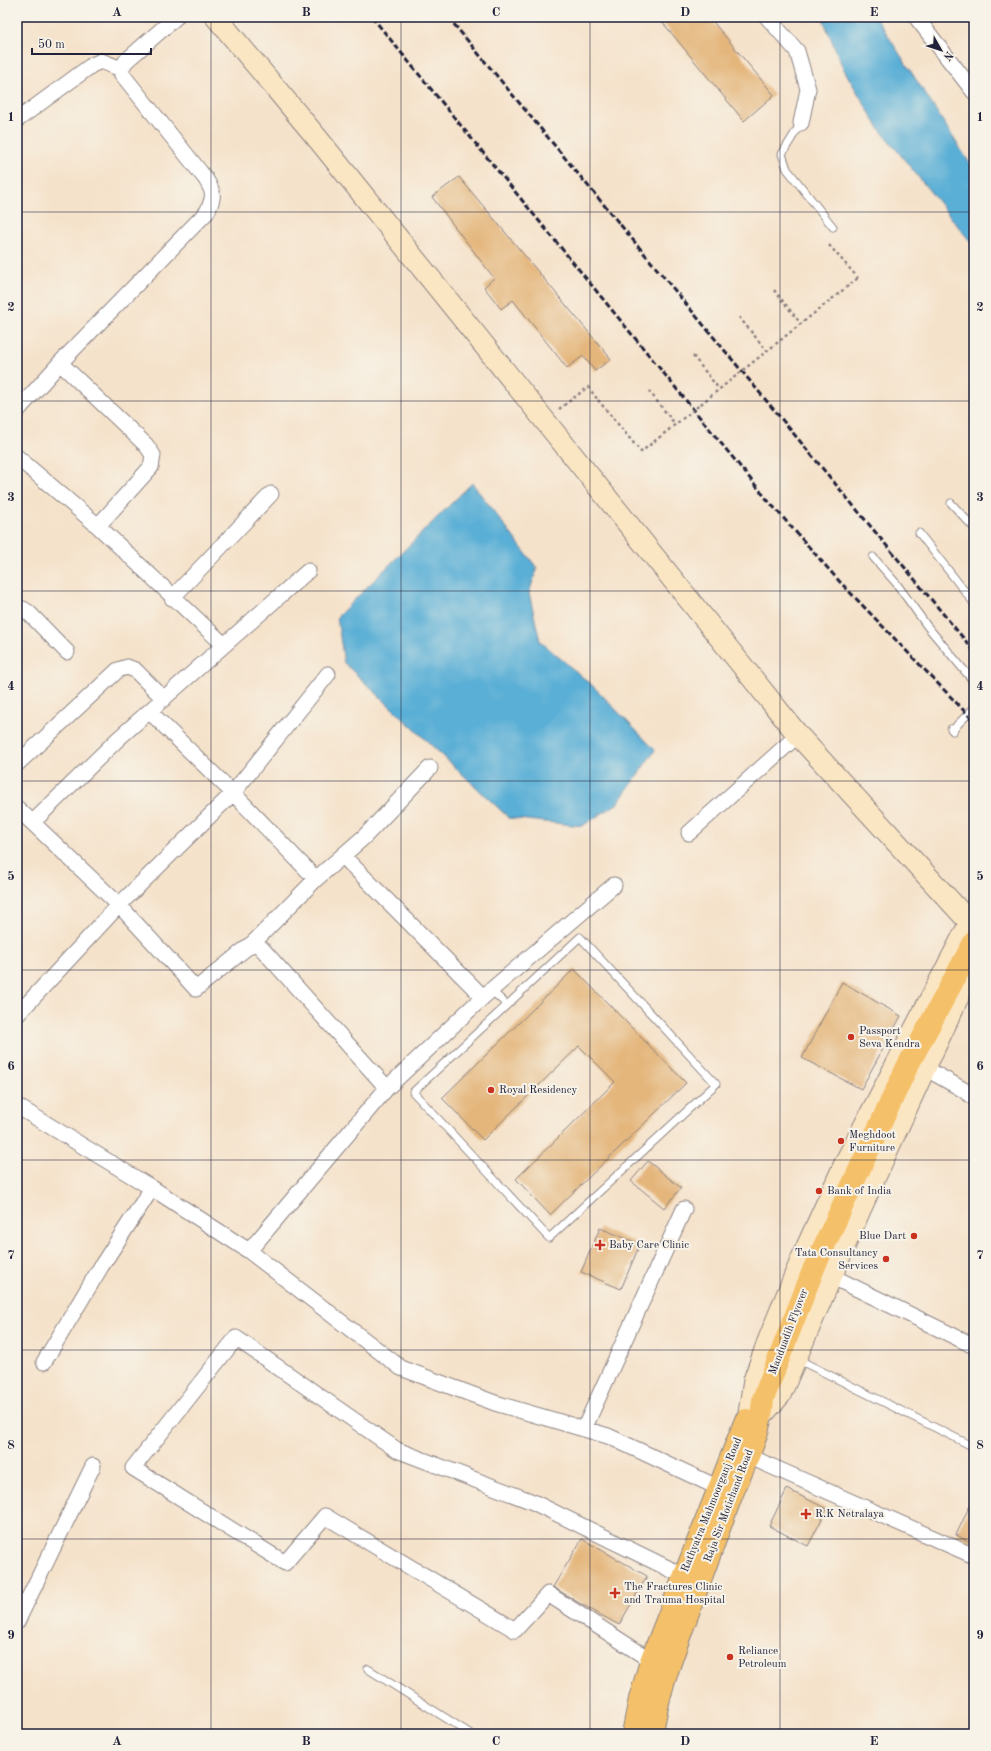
<svg xmlns="http://www.w3.org/2000/svg" width="991" height="1751" font-family="'Old Standard TT',serif">
<style>
.water{fill:#5aafd6;stroke:#3e6888}
.building{fill:#e4b67b}
.lines{fill:none;stroke-linecap:round;stroke-linejoin:round}
.lane-casing{stroke:#8c8282;stroke-width:9}
.street-casing{stroke:#8c8282;stroke-width:17}
.secondary-casing{stroke:#8c8282;stroke-width:23}
.primary-casing{stroke:#8c8282;stroke-width:24}
.path{stroke:#8c8282;stroke-width:2.5;stroke-dasharray:3 3;stroke-linecap:butt}
.lane{stroke:#fff;stroke-width:7}
.street{stroke:#fff;stroke-width:15}
.secondary{stroke:#fbe6c3;stroke-width:21}
.primary{stroke:#f4c16a;stroke-width:22}
.rail{stroke:#22223b;stroke-width:3;stroke-dasharray:6 3;stroke-linecap:butt}
.path-bridge{stroke:#8c8282;stroke-width:2.5;stroke-dasharray:3 3;stroke-linecap:butt}
.grid{fill:none;stroke:#22223b;stroke-width:1;stroke-opacity:0.55}
.poi-dot{fill:#c8321e;stroke:#f7f3e8;stroke-width:1.5}
.labels{text-anchor:middle;dominant-baseline:central;stroke-width:4;stroke-linejoin:round;paint-order:stroke}
.poi-label{font-size:11px;fill:#22223b;stroke:#f7f3e8;text-anchor:start}
.street-label{font-size:11px;fill:#22223b;stroke:#f7f3e8}
.neatline{fill:none;stroke:#22223b;stroke-width:1.5}
.grid-label{font-size:13px;text-anchor:middle;font-weight:bold;fill:#22223b}
</style>
<rect width="100%" height="100%" fill="#f7f3e8"/>
<filter id="ink" filterUnits="userSpaceOnUse"><feTurbulence type="fractalNoise" baseFrequency=".025" numOctaves="2"/><feDisplacementMap in="SourceGraphic" scale="8" xChannelSelector="R" yChannelSelector="G"/><feConvolveMatrix kernelMatrix="1 2 1 2 8 2 1 2 1" color-interpolation-filters="sRGB"/></filter>
<filter id="wash" filterUnits="userSpaceOnUse"><feTurbulence type="fractalNoise" baseFrequency=".012" numOctaves="4" result="noise"/><feDisplacementMap in="SourceGraphic" scale="16" xChannelSelector="R" yChannelSelector="G"/><feGaussianBlur stdDeviation="0.9" result="paint"/><feColorMatrix in="noise" values="0 0 0 0 0 0 0 0 0 0 0 0 0 0 0 0 0 1.4 0 .05"/><feComposite in="paint" operator="in"/></filter>
<g filter="url(#wash)">
<rect width="100%" height="100%" fill="#f5e2ca"/>
<path class="water" d="M826,17H876L974,170V246L878,127L843,68L823,19Z
M472,483L537,568L529,593L540,641L594,687L655,750L617,804L582,826L509,818L344,663L337,617Z"/>
<g id="blocks">
<path class="building" d="M658,17H709L774,95L744,121Z
M459,177L611,359L595,371L583,356L567,368L513,300L501,309L484,287L494,278L432,197Z
M574,969L686,1083L550,1215L516,1179L615,1082L579,1046L483,1140L442,1098Z
M842,982L901,1016L861,1089L802,1058Z
M648,1161L681,1188L664,1208L631,1181Z
M600,1228L640,1244L621,1289L581,1272Z
M787,1489L827,1509L808,1546L769,1526Z
M974,1497V1544L956,1535Z
M582,1539L647,1576L619,1625L581,1604L553,1587Z"/>
</g>
</g>
<g filter="url(#ink)">
<use href="#blocks" fill-opacity="0" stroke="#8c8282" stroke-width="1"/>
<g class="lines">
<defs>
<path id="lane" d="M801,123L782,154L787,169L833,227
M951,503L974,528
M919,533L974,603
M873,557L896,583L927,626L974,682
M951,729L953,731L957,725L974,708
M491,990L507,1005L580,937L716,1084L549,1238L413,1092L507,1005
M797,1359L974,1447
M368,1669L471,1734"/>
<path id="street" d="M767,17L797,51L808,89L801,123
M916,17L974,92
M17,120L92,65L101,61L121,69
M60,363L146,445L153,455L151,467L98,526
M17,411L60,363L207,212C215,196 214,192 205,178L121,73V69L126,61L176,17
M17,457L98,526L223,644
M172,598L271,494
M17,611L23,609L28,612L67,652
M150,712L233,793L316,879
M17,764L118,670L127,667L135,670L164,699
M17,808L119,905L196,989L255,941L316,879L364,837L430,768
M33,822L119,738L308,571
M689,833L798,735
M343,856L483,997
M255,941L387,1088L483,997L614,885
M17,1015L119,905L233,793L328,674
M925,1068L962,1089L974,1098
M17,1106L152,1188L249,1251L401,1368L495,1403L608,1436L719,1488
M249,1251L387,1088
M831,1276L974,1346
M44,1362L102,1265L152,1188
M584,1429L684,1209
M748,1456L974,1556
M17,1622L93,1466
M658,1665L548,1594L515,1630L325,1516L285,1563L133,1468L236,1338L397,1450L533,1502L684,1576"/>
<path id="secondary" d="M216,17L318,139L798,735L974,927
M749,1413L754,1380L769,1339L804,1253L846,1161L974,915
M762,1415L780,1395L860,1210L925,1068L961,991L974,971"/>
<path id="primary" d="M633,1734L640,1699L651,1661L746,1420
M652,1734C657,1693 673,1654 687,1615C702,1575 716,1536 731,1496C744,1464 761,1433 763,1399L814,1268L854,1181L907,1067L974,942"/>
</defs>
<use href="#lane" class="lane-casing"/>
<use href="#street" class="street-casing"/>
<use href="#secondary" class="secondary-casing"/>
<use href="#primary" class="primary-casing"/>
<path class="path" d="M829,245L858,278
M774,290L801,324
M739,317L767,351
M693,356L719,389
M649,391L675,424
M559,409L588,387L598,400"/>
<use href="#lane" class="lane"/>
<use href="#street" class="street"/>
<use href="#secondary" class="secondary"/>
<use href="#primary" class="primary"/>
<path class="rail" d="M372,17L770,503L840,582L974,721
M448,17L974,651"/>
<path class="path-bridge" d="M598,400L641,452L858,278"/>
</g>
</g>
<path class="grid" d="M211,17V1734M401,17V1734M590,17V1734M780,17V1734M17,212H974M17,401H974M17,591H974M17,781H974M17,970H974M17,1160H974M17,1350H974M17,1539H974"/>
<g class="poi-dot">
<circle cx="851" cy="1037" r="4"/>
<circle cx="491" cy="1090" r="4"/>
<circle cx="841" cy="1141" r="4"/>
<circle cx="819" cy="1191" r="4"/>
<circle cx="914" cy="1236" r="4"/>
<path d="M598 1239h4v4h4v4h-4v4h-4v-4h-4v-4h4z"/>
<circle cx="886" cy="1259" r="4"/>
<path d="M804 1508h4v4h4v4h-4v4h-4v-4h-4v-4h4z"/>
<path d="M613 1587h4v4h4v4h-4v4h-4v-4h-4v-4h4z"/>
<circle cx="730" cy="1657" r="4"/>
</g>
<g class="labels">
<g class="poi-label">
<text x="859" y="1031">Passport<tspan x="859" dy="13">Seva Kendra</tspan></text>
<text x="499" y="1090">Royal Residency</text>
<text x="849" y="1135">Meghdoot<tspan x="849" dy="13">Furniture</tspan></text>
<text x="827" y="1191">Bank of India</text>
<text x="906" y="1236" text-anchor="end">Blue Dart</text>
<text x="609" y="1245">Baby Care Clinic</text>
<text x="878" y="1253" text-anchor="end">Tata Consultancy<tspan x="878" dy="13">Services</tspan></text>
<text x="815" y="1514">R.K Netralaya</text>
<text x="624" y="1587">The Fractures Clinic<tspan x="624" dy="13">and Trauma Hospital</tspan></text>
<text x="738" y="1651">Reliance<tspan x="738" dy="13">Petroleum</tspan></text>
</g>
<g class="street-label">
<text transform="translate(789 1332) rotate(-69)">Manduadih Flyover</text>
<text transform="translate(712 1505) rotate(-68)">Rathyatra Mahmoorganj Road</text>
<text transform="translate(729 1506) rotate(-69)">Raja Sir Motichand Road</text>
</g>
</g>
<rect width="991" height="1751" fill="none" stroke="#f7f3e8" stroke-width="44"/>
<g transform="translate(941 50) rotate(129)" stroke="#f7f3e8" stroke-width="3" paint-order="stroke">
<path d="M0-3L7 15L0 10L-7 15Z" fill="#22223b"/>
<text y="-6" font-size="11" font-weight="bold" text-anchor="middle" fill="#22223b">N</text>
</g>
<path d="M32 48v6h119v-6" fill="none" stroke="#22223b" stroke-width="2"/>
<text x="38" y="48" font-size="12" fill="#22223b" stroke="#f7f3e8" stroke-width="3" paint-order="stroke">50 m</text>
<rect x="22" y="22" width="947" height="1707" class="neatline"/>
<g class="grid-label">
<text x="117" y="16">A</text>
<text x="306" y="16">B</text>
<text x="496" y="16">C</text>
<text x="685" y="16">D</text>
<text x="874" y="16">E</text>
<text x="11" y="121">1</text>
<text x="980" y="121">1</text>
<text x="11" y="311">2</text>
<text x="980" y="311">2</text>
<text x="11" y="501">3</text>
<text x="980" y="501">3</text>
<text x="11" y="690">4</text>
<text x="980" y="690">4</text>
<text x="11" y="880">5</text>
<text x="980" y="880">5</text>
<text x="11" y="1070">6</text>
<text x="980" y="1070">6</text>
<text x="11" y="1259">7</text>
<text x="980" y="1259">7</text>
<text x="11" y="1449">8</text>
<text x="980" y="1449">8</text>
<text x="11" y="1639">9</text>
<text x="980" y="1639">9</text>
<text x="117" y="1745">A</text>
<text x="306" y="1745">B</text>
<text x="496" y="1745">C</text>
<text x="685" y="1745">D</text>
<text x="874" y="1745">E</text>
</g>
</svg>
